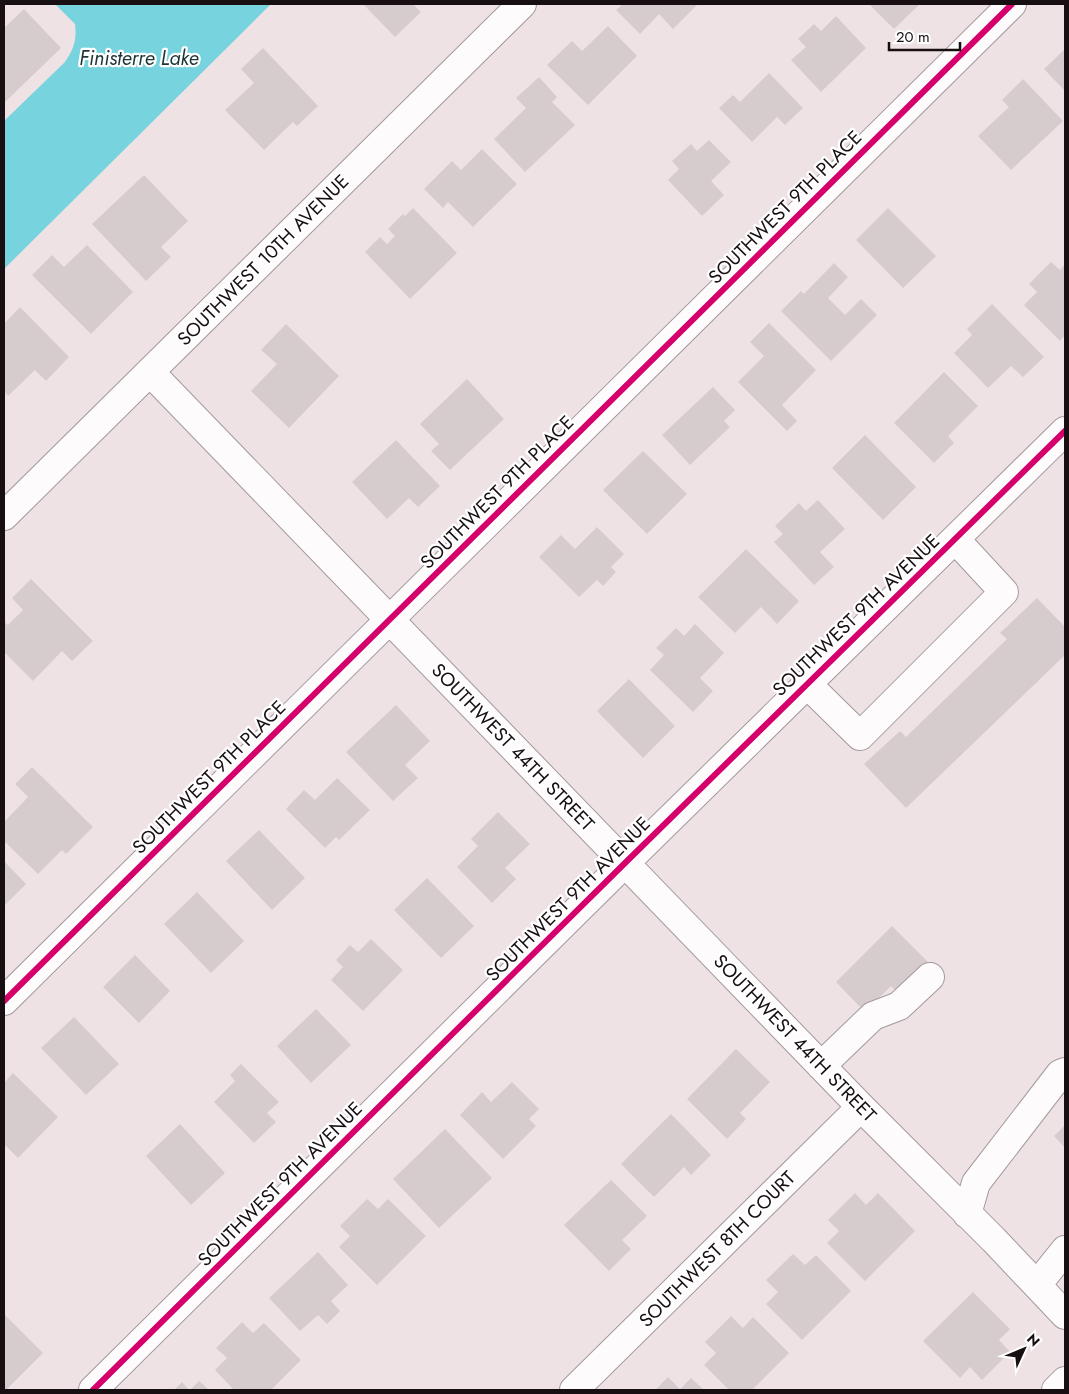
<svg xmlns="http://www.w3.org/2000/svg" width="1069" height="1394" font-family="Jost,sans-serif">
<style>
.water{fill:#77d3de}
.building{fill:#d6ccce}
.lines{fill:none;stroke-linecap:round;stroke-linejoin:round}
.minor-casing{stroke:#a3999c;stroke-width:30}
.minor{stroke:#fdfbfb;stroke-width:28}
.cycleway-casing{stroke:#fff;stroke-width:9}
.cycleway{stroke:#d6006c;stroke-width:6}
.labels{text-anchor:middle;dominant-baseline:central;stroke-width:4.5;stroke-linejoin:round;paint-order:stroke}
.street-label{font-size:19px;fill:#180f12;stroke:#fff}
.water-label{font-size:20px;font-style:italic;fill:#1d3436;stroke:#fff}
</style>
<rect width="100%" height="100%" fill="#efe2e5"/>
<path class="water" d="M55,4H271L4,269V121L65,62C74,49 77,39 75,24Z"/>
<path class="building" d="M363,4H413L421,12L395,37Z
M623,4H698L673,29L659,14L640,34L616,10Z
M869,4H920L894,29Z
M24,9L61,48L4,103V28Z
M836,16L866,48L821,92L791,60L806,47L798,39L814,24L821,31Z
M608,26L637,56L588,105L547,65L572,41L582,51Z
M263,48L318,106L297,126L293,122L264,150L225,110L254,83L241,69Z
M1065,49V91L1044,69Z
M769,73L803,108L785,125L777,117L752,142L719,108L733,95L740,102Z
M539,77L557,97L552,102L575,125L525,172L494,139L526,108L516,98Z
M1023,79L1063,121L1011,170L978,136L1009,107L1002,100Z
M709,140L731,162L711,181L724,195L702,216L668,180L679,169L672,161L691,144L697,151Z
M482,149L517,184L473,227L448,202L443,208L424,189L452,161L461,170Z
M144,175L188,221L161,247L171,257L146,281L92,224Z
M413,208L457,253L410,299L365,252L380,237L387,244L395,236L388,229L403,214L405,216Z
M888,208L936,256L903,288L856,240Z
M87,245L133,292L91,334L32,275L52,255L64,267Z
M1051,262L1060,270L1065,264V335L1060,341L1024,305L1037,292L1029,284Z
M834,263L848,277L828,298L845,315L861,299L877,315L831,361L781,311L801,291L804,294Z
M992,304L1044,357L1023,377L1011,366L988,388L954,353L972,335L967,329Z
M20,307L69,357L46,381L35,370L8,396L4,391V324Z
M769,323L816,370L782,405L797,421L787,431L738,382L764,356L750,342Z
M286,324L339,376L289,428L251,391L277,364L261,350Z
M944,372L978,406L948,436L954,443L934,463L894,423Z
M467,379L504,419L450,470L431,451L439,444L420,424Z
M713,387L735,410L724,421L730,427L690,465L662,435Z
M865,435L916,487L883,520L832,468Z
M396,440L440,486L418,507L409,498L387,519L352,482Z
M643,451L687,494L647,534L603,490Z
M818,500L845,529L820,552L834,567L814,585L774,542L783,534L775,526L799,503L806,511Z
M597,527L624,554L611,567L616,572L603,586L597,580L579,597L539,557L561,535L575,549Z
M746,549L799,601L777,624L761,607L735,633L698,597Z
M31,579L93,641L72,661L62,651L33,681L4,652V622L8,625L23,610L12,598Z
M1037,598L1065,627V655L906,808L864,764L900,731L906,737L1007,639L1000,633Z
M695,624L724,653L700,678L713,691L693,712L650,670L664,655L656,648L676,628L684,636Z
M629,679L675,726L643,758L597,711Z
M396,705L430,741L405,765L418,778L393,801L346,752Z
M32,767L93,827L66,854L62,850L38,874L4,841V822L28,797L15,784Z
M337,778L370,810L339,840L336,837L325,848L286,809L304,790L315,800Z
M498,812L530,844L505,868L516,879L492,903L457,867L478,846L471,839Z
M259,830L305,878L272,910L226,861Z
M4,861L26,884L4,906Z
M427,878L474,926L441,958L394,910Z
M197,892L244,941L211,973L164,924Z
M892,926L931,965L901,996L891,986L865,1012L836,982Z
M371,939L403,970L363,1011L331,980L343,967L336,960L350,945L358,952Z
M135,955L170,991L139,1023L103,987Z
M316,1009L351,1045L311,1083L277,1046Z
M74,1017L119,1064L86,1095L41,1048Z
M736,1049L770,1082L740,1113L746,1119L727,1139L687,1099Z
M241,1064L279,1102L267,1113L276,1122L254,1143L214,1102L235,1081L230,1075Z
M13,1073L58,1117L18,1158L4,1144V1083Z
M512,1082L539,1109L529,1119L536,1126L503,1159L460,1115L482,1092L491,1102Z
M671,1114L711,1155L691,1175L684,1167L654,1197L621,1164Z
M180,1124L225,1173L191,1205L146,1156Z
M1065,1125V1148L1054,1136Z
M445,1129L492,1178L439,1228L393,1179Z
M611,1180L647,1216L622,1240L631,1249L609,1271L564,1225Z
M855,1193L866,1205L878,1193L915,1231L865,1281L827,1243L839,1231L828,1220Z
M367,1199L378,1209L388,1199L426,1236L377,1285L339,1247L350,1236L340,1226Z
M318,1252L348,1285L331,1301L340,1311L327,1324L318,1315L300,1331L269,1298Z
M793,1254L805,1265L816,1255L851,1291L802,1340L766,1304L778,1292L766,1280Z
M973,1292L1010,1329L999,1340L1010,1352L982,1380L970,1367L960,1378L923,1341Z
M4,1314L43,1353L6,1390H4Z
M731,1316L743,1328L753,1317L789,1353L752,1390H729L704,1365L716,1353L705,1342Z
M242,1322L253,1333L264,1323L301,1360L271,1390H234L215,1370L227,1358L216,1348Z
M668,1377L680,1389L691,1378L704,1390H655Z
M199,1381L209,1390H190Z
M182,1382L189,1390H174Z"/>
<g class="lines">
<defs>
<path id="minor" d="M150,372L861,1107L994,1240L1065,1315
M4,516L522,4
M807,684L860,736L1004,592L955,539
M4,1001L1012,4
M821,1066L873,1016L899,1006L930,977
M967,1214L976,1183L1060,1074L1065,1072
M1037,1285L1065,1250
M93,1390L625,863L1065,431
M574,1390L861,1107
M1056,1390L1065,1381"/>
</defs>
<use href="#minor" class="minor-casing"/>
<use href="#minor" class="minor"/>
<defs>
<path id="cycleway" d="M4,1001L1012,4
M93,1390L625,863L1065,431"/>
</defs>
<use href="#cycleway" class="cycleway-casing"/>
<use href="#cycleway" class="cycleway"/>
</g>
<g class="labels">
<g class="street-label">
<text transform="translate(785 207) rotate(-45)">SOUTHWEST 9TH PLACE</text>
<text transform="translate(263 260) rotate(-45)">SOUTHWEST 10TH AVENUE</text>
<text transform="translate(497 492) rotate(-45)">SOUTHWEST 9TH PLACE</text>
<text transform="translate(856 615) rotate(-44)">SOUTHWEST 9TH AVENUE</text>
<text transform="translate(513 747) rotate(46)">SOUTHWEST 44TH STREET</text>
<text transform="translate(209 777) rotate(-45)">SOUTHWEST 9TH PLACE</text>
<text transform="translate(568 899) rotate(-45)">SOUTHWEST 9TH AVENUE</text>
<text transform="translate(795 1038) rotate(46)">SOUTHWEST 44TH STREET</text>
<text transform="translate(280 1184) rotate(-45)">SOUTHWEST 9TH AVENUE</text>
<text transform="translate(717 1249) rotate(-45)">SOUTHWEST 8TH COURT</text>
</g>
<g class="water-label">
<text x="139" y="58">Finisterre Lake</text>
</g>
</g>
<rect width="1069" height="1394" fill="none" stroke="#180f12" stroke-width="10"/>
<g transform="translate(1024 1349) rotate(46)" stroke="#ffffff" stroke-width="4" paint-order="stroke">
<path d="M0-4L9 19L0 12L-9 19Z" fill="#180f12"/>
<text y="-8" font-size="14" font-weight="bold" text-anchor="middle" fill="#180f12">N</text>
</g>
<path d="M889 42v8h71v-8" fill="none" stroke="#180f12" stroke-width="2.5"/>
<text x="896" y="42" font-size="15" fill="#180f12" stroke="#ffffff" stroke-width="4" paint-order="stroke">20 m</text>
</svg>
